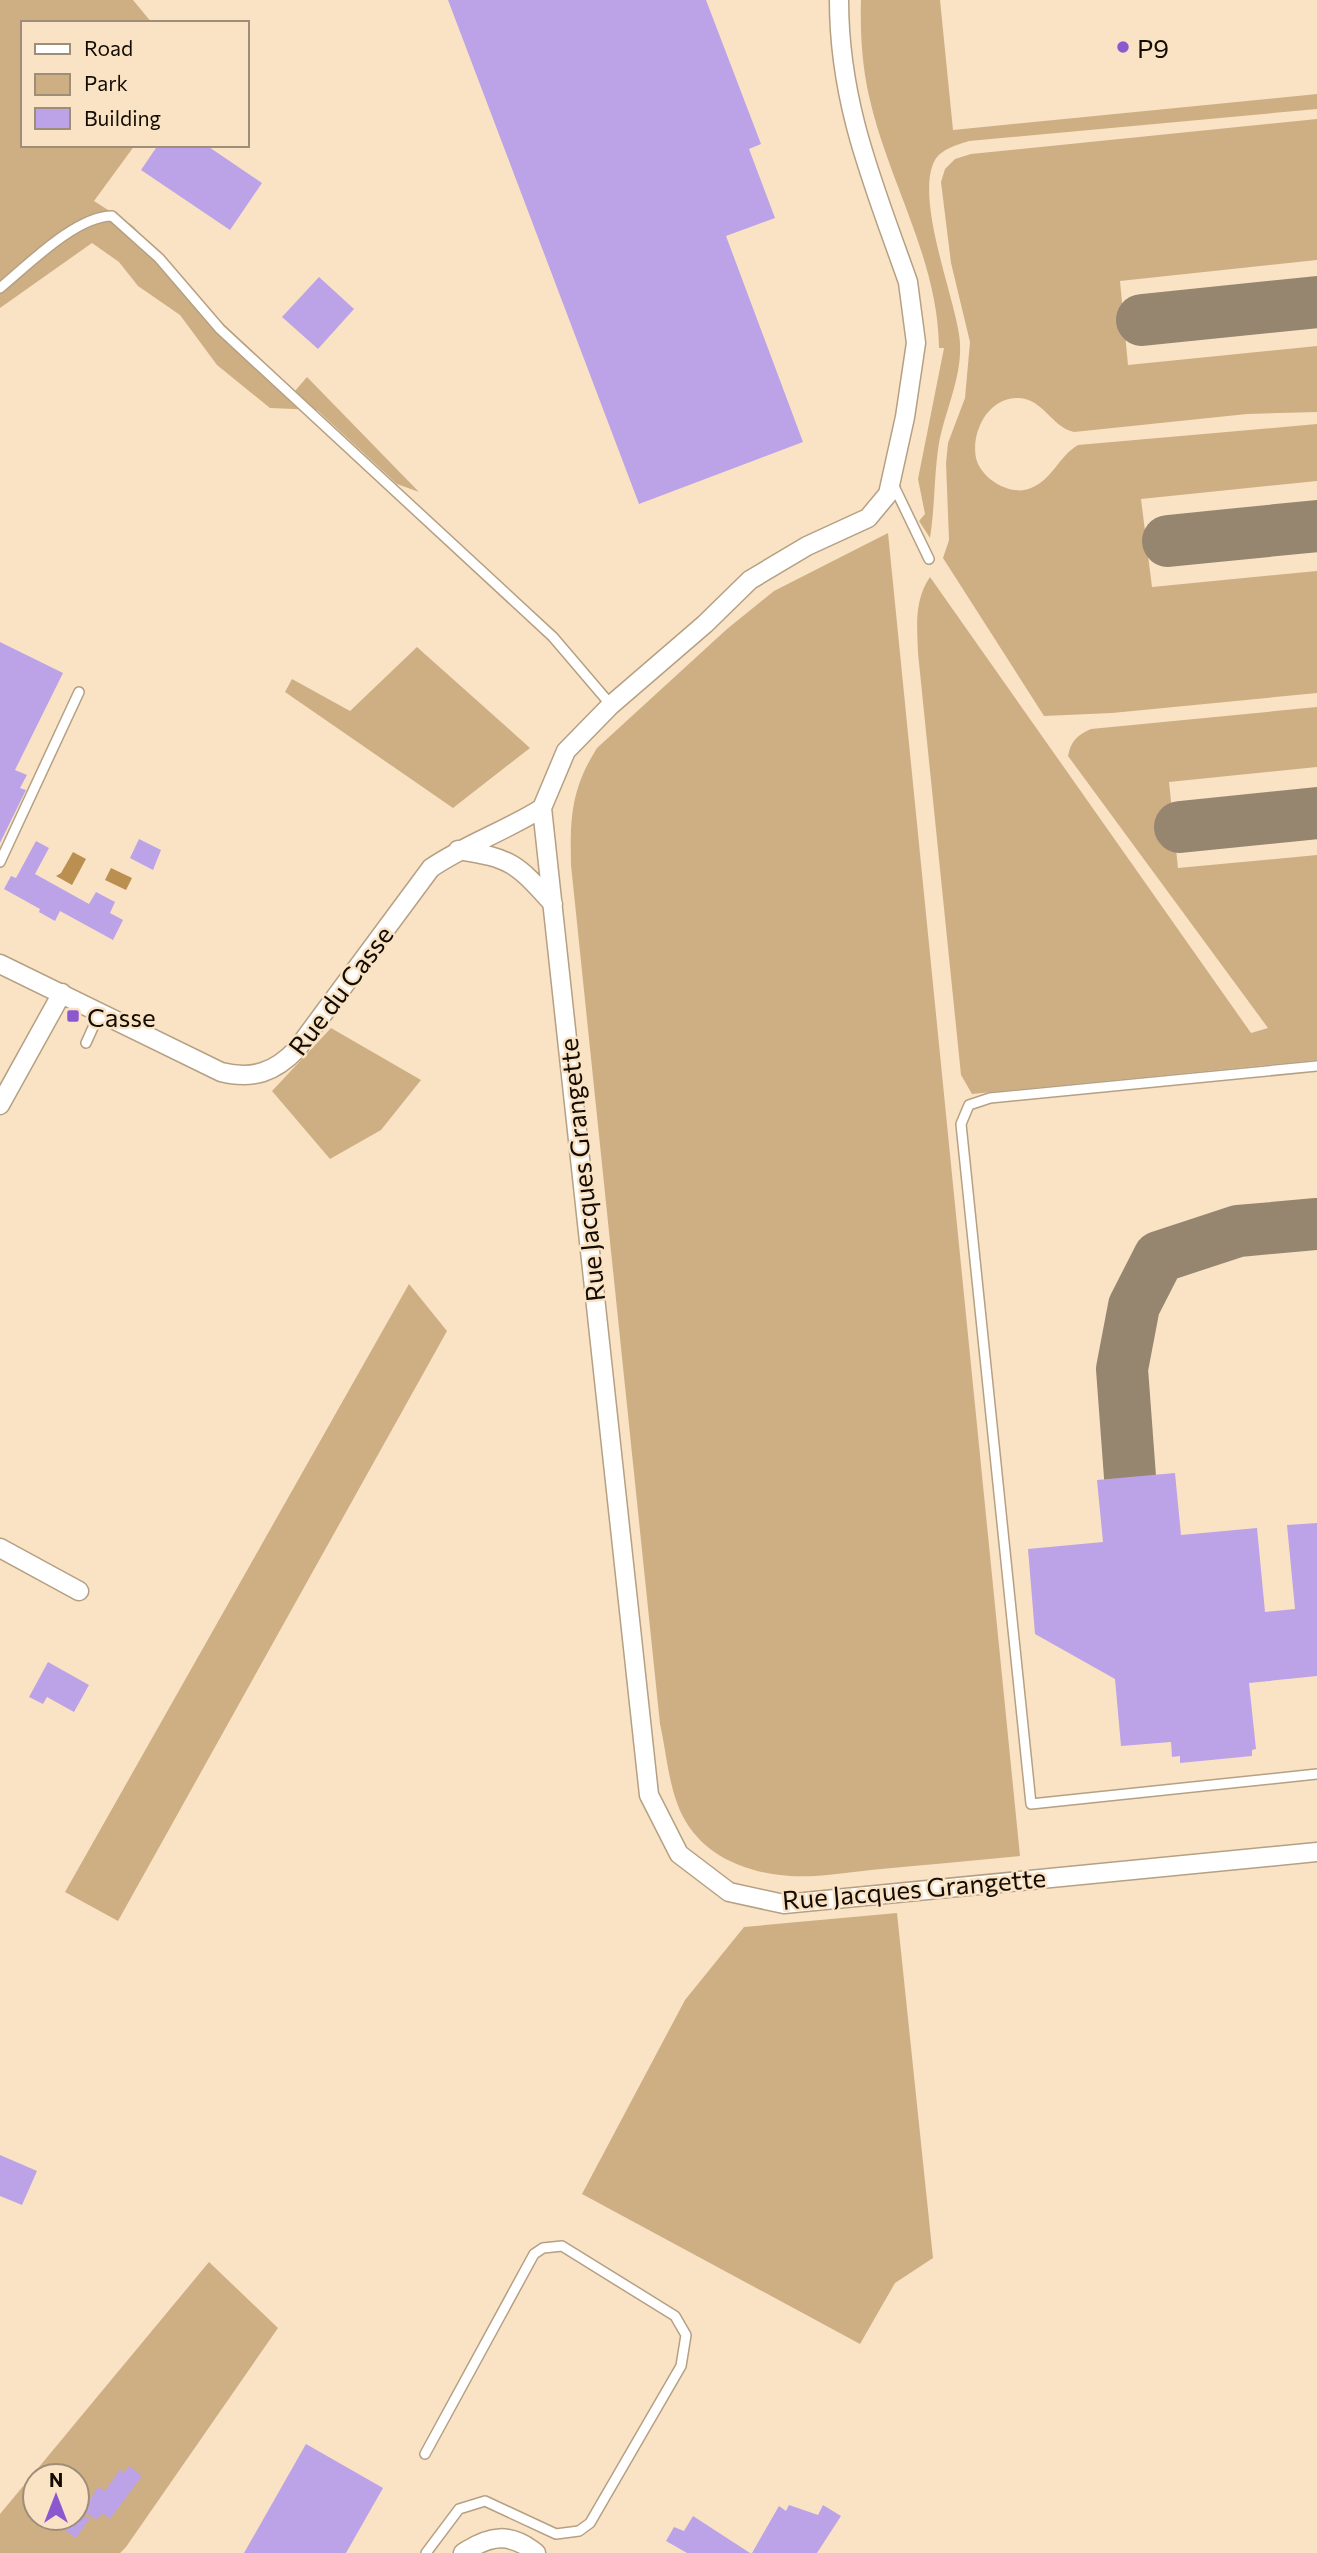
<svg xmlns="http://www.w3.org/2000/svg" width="1317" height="2553" font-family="Commissioner,sans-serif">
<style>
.green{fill:#ceaf84;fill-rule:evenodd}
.water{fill:#bb8f4f}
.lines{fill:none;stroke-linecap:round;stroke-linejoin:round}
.taxiway{stroke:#968670;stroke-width:52}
.building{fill:#bca3e7}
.lane-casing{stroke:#b5a083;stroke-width:12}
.street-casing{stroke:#b5a083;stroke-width:21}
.lane{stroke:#fff;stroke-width:9}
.street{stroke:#fff;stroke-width:18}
.poi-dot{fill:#8c58d0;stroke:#fae3c4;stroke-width:2.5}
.labels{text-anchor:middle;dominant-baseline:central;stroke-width:5;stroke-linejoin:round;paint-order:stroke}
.poi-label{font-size:26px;fill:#130c03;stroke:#fae3c4;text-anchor:start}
.street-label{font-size:26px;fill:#130c03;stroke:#fae3c4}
</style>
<rect width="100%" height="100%" fill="#fae3c4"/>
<path class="green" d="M0,0H133L152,23H23V145H135L94,201L133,226L213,314L295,391L307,377L419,492L397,484L317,410L270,408L217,365L180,315L138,286L119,262L92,243L0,308Z
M861,0H940L953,130L1317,94V109L969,141C957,145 940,149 934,162C916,200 953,293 959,334C965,371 946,407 939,443C934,474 935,507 930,538L919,521L925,514L918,479L944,348H939C938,258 888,182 869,96C862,65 860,32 861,0Z
M1317,119V260L1120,281L1128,365L1317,346V412L1247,414L1074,432C1051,427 1043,397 1016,398C987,399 971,433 976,458C981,479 1011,497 1031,488C1052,480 1059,456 1078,445L1317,424V481L1141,499L1152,587L1317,571V693L1112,713L1044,716L943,558L949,540L946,463L948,443L965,398L970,342L951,263L941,182L945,169L955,159L971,154Z
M888,533L1020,1856C970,1861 921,1865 871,1870C842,1873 809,1879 780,1875C743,1871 706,1855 686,1822C669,1794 667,1755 660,1724L571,865C570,818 571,789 597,748L727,629L774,591Z
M930,577L1251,1033L1268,1028L1068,756C1071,741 1077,735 1091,729L1317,707V767L1169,782L1178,868L1317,855V1060L972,1094L961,1075L918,653C917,627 914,600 930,577Z
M417,647L530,748L453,808L285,692L292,679L350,711Z
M331,1028L421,1080L381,1130L330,1159L272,1091Z
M409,1284L447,1331L118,1921L65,1892Z
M897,1913L933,2258L895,2283L860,2344L582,2194L685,2000L744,1927Z
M209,2262L278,2328L126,2547L120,2553H0V2514ZM35,2476H77V2518H35Z"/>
<path class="water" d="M73,852L86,859L72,885L56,876L61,873Z
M111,868L132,878L126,890L105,880Z"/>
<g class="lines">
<path class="taxiway" d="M1142,320L1317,302
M1168,541L1317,526
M1180,827L1317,813
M1130,1477L1122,1369L1134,1306L1159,1257L1238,1231L1317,1224"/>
</g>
<path class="building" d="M448,0H706L761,144L749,149L775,218L726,236L803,442L639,504Z
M158,145H206L262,183L230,230L141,170Z
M319,277L354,309L318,349L282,317Z
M0,642L63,673L15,770L27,775L20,788L26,790L0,843Z
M139,839L161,850L153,870L130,858Z
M36,841L49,848L35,874L89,904L96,892L115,902L110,913L123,920L113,940L60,911L55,921L39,912L40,909L4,889L11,876L16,878Z
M1175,1473L1181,1535L1257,1528L1265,1612L1295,1609L1287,1525L1317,1523V1676L1249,1683L1256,1749L1252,1750V1756L1180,1763V1756L1172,1757L1171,1742L1121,1746L1115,1679L1035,1634L1028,1549L1103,1542L1097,1480Z
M48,1662L89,1685L74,1712L47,1697L43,1704L29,1697Z
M0,2155L37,2171L22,2205L0,2196Z
M306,2444L383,2488L346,2553H244Z
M129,2466L142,2476L110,2519L102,2513L97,2520L83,2511L98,2487L105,2491L120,2470L124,2473Z
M789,2505L818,2515L823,2505L841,2516L817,2553H752L779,2506L786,2511Z
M693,2516L750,2553H687L666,2541L674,2527L684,2531Z
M70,2518H90L76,2538L63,2529Z"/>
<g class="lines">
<defs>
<path id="lane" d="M0,288C28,265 76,216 112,216L159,258L220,329L553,637L611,705
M892,482L929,559
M0,862L79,692
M86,1043L100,1012
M1317,1066L990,1098L969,1105L961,1124L1031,1804L1317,1774
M425,2454L534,2254L543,2248L562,2246L675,2316L686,2335L681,2366L590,2523L579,2531L556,2534L485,2501L459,2509L426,2553"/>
<path id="street" d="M839,0C839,105 874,185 908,282L916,343L905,417L888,494L868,518L807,546L750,580L705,624L611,705L566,751L542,808L649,1795L679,1854L729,1892L784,1904L1317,1852
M458,850C512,858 517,864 553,904
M0,964L221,1072C253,1080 275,1072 297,1049L431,868C466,844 506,831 542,808
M0,1105L62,993
M0,1548L79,1591
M463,2553C490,2535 510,2532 536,2553"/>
</defs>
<use href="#lane" class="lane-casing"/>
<use href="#street" class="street-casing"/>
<use href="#lane" class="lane"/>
<use href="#street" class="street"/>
</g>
<g class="poi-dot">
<circle cx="1123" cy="47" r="7"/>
<rect x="66" y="1009" width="14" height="14" rx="3.5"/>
</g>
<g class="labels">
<g class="poi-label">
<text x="1137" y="47">P9</text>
<text x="87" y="1016">Casse</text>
</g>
<g class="street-label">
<text transform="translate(340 990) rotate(-53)">Rue du Casse</text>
<text transform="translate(581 1170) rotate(-96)">Rue Jacques Grangette</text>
<text transform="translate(914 1888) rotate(-5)">Rue Jacques Grangette</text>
</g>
</g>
<rect x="21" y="21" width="228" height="126" fill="#fae3c4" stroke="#9e8d77" stroke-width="2"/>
<rect x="35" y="44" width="35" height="10" fill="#ffffff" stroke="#9e8d77" stroke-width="2"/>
<text x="84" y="56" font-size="21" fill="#130c03">Road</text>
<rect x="35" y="74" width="35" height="21" fill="#ceaf84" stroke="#9e8d77" stroke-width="2"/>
<text x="84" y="91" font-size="21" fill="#130c03">Park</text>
<rect x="35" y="108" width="35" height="21" fill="#bca3e7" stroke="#9e8d77" stroke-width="2"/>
<text x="84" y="126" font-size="21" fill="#130c03">Building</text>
<g transform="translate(56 2497)"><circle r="33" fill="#fae3c4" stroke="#9e8d77" stroke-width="2"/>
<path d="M0-5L12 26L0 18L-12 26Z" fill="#8c58d0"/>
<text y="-10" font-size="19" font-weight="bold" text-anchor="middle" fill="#130c03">N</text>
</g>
</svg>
